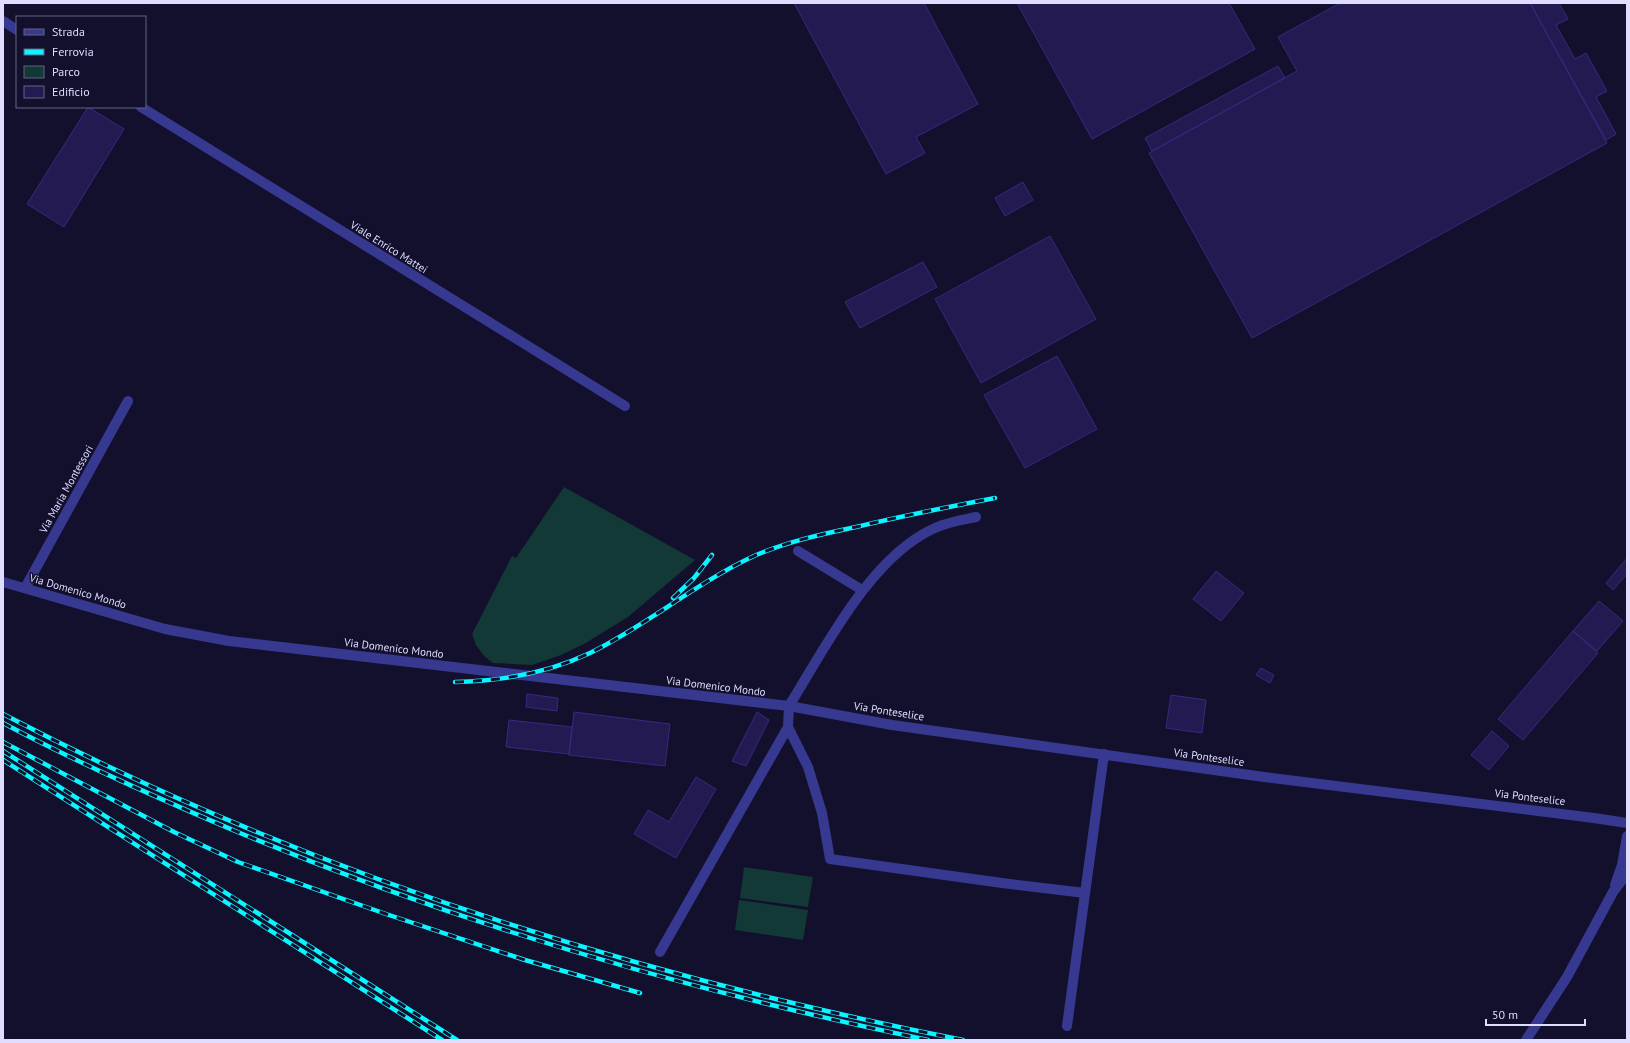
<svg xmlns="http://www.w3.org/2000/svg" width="1630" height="1043" font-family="'PT Sans',sans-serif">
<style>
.green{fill:#123935}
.building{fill:#221a51;stroke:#362a7f}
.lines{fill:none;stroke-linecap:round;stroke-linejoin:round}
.minor{stroke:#373991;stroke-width:10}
.rail-casing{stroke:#09f5ff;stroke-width:4.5}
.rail{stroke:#13102e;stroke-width:3;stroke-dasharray:9;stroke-linecap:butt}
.labels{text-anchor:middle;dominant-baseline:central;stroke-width:3;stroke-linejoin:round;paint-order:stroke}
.street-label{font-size:11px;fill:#dfddff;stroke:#13102e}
</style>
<rect width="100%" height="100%" fill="#13102e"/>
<path class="green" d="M564,487L695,560L628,617L584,644L561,655L532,665L493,663L484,656L476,645L472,634L512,556L516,558Z
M744,867L813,877L808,907L740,898Z
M739,900L808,910L803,940L735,930Z"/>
<path class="building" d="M794,3H924L978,104L916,137L925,153L886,174Z
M1017,3H1229L1255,49L1092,139Z
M1340,3H1530L1607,143L1252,338L1149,153L1297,71L1278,37Z
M1530,3H1559L1568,19L1556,25L1575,59L1586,53L1607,91L1596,97L1616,134L1606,140Z
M1278,66L1285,78L1152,151L1145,138Z
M88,107L124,129L64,227L27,204Z
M1023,182L1033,200L1005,216L995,198Z
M1050,236L1096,319L981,383L935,299Z
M923,262L937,287L860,328L845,302Z
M1057,356L1097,429L1025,468L984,395Z
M1627,558V574L1613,590L1606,583Z
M1216,571L1244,593L1221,621L1193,599Z
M1599,601L1623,621L1597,651L1573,631Z
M1573,631L1598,653L1523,740L1498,719Z
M1261,668L1274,675L1270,683L1256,675Z
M527,694L558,698L557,711L526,707Z
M1171,695L1206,700L1202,733L1166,728Z
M574,712L670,724L665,766L569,755Z
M757,712L769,720L746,766L732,761Z
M509,720L572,727L569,754L506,747Z
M1492,731L1509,746L1489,770L1471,755Z
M696,777L716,789L676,858L634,834L648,810L669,822Z"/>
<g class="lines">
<path class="minor" d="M3,21L17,30
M141,107L625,406
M798,551L862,590
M3,582L165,629L229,641L789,706L892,725L1264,777L1594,818L1627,823
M25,588L128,401
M788,727L808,767L822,813L830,859L1002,883L1085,893
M1615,885L1622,865L1627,836
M660,952L788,727L789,706C825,648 871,556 935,528C948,522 962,520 976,517
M1067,1026L1104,754
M1526,1040L1567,977L1613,892L1627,874"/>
<defs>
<path id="rail" d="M673,598L694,578L712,555
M455,682C501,681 548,673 590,653C647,625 696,583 754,556C786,542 822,534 856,527C902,516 948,507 995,498
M3,714C303,871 631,975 963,1040
M3,723C80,764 160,799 240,833C462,925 693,992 928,1040
M3,742L174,832L238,862L386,914L525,960L640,993
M3,751L457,1040
M3,760L442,1040"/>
</defs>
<use href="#rail" class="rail-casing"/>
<use href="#rail" class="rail"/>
</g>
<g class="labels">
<g class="street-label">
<text transform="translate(389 247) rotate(32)">Viale Enrico Mattei</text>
<text transform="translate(66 489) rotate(-61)">Via Maria Montessori</text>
<text transform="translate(78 591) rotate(16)">Via Domenico Mondo</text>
<text transform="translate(394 648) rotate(7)">Via Domenico Mondo</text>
<text transform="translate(716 686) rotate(7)">Via Domenico Mondo</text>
<text transform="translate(889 711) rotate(9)">Via Ponteselice</text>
<text transform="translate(1209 757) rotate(8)">Via Ponteselice</text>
<text transform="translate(1530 797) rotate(7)">Via Ponteselice</text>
</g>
</g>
<rect width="1630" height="1043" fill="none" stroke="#dfddff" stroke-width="8"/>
<rect x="16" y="16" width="130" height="92" fill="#13102e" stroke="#656282"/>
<rect x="24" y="29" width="20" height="6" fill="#373991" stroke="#656282"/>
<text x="52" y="36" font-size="12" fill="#dfddff">Strada</text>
<rect x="24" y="49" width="20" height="6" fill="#09f5ff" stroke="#656282"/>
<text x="52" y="56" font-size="12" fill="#dfddff">Ferrovia</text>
<rect x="24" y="66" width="20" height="12" fill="#123935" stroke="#656282"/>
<text x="52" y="76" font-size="12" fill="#dfddff">Parco</text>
<rect x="24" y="86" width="20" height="12" fill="#221a51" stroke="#656282"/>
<text x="52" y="96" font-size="12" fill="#dfddff">Edificio</text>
<path d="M1486 1019v6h99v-6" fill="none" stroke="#dfddff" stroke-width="2"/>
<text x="1492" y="1019" font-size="12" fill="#dfddff" stroke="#13102e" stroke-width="3" paint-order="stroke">50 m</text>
</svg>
